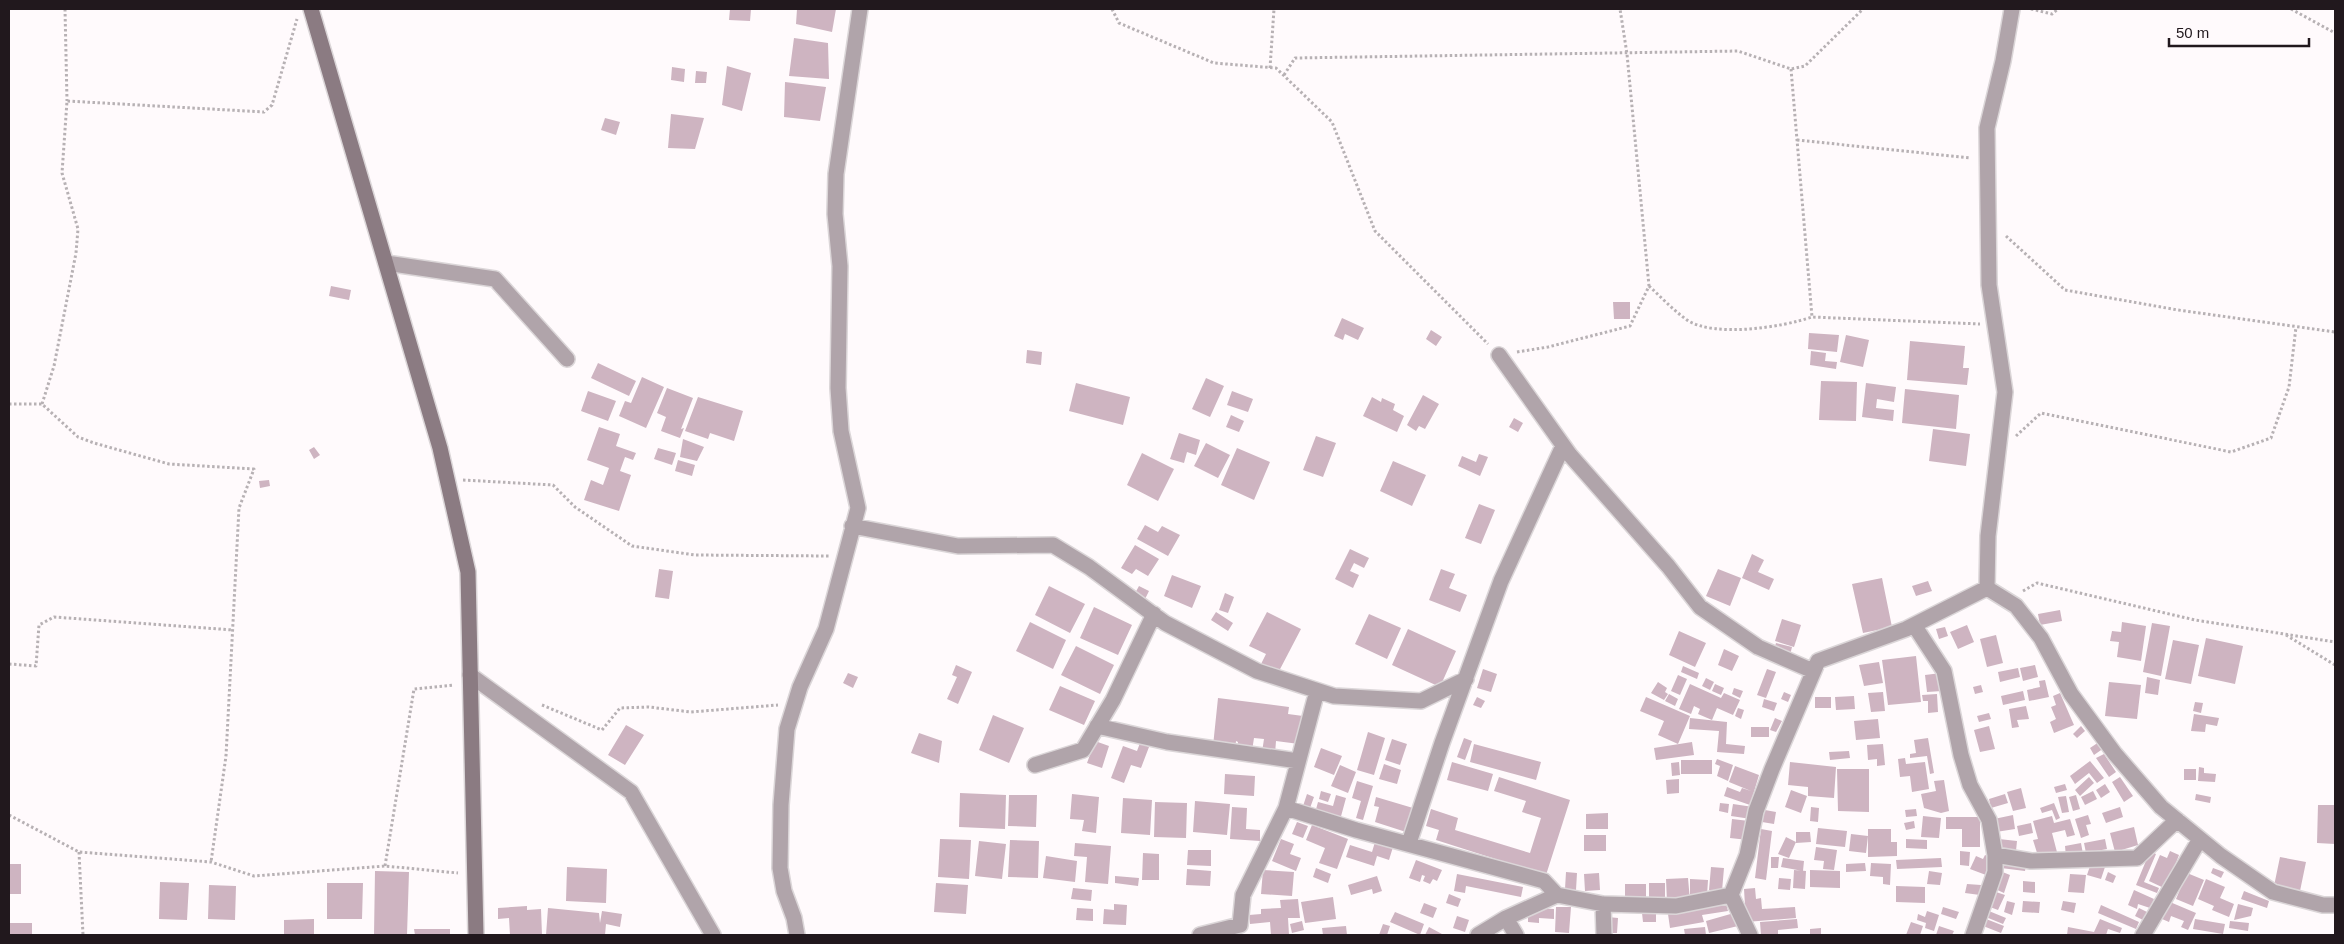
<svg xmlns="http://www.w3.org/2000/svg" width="2344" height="944" font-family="Helvetica,sans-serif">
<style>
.building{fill:#ceb4c1}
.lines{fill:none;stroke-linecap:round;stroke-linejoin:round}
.street-casing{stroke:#dbd6d8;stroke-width:18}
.secondary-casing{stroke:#dbd6d8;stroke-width:18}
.path{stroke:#b7b1b4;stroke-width:3;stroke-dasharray:2.5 2.5;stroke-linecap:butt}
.street{stroke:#b0a4aa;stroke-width:15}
.secondary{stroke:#8b7b82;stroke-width:15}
</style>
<rect width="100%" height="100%" fill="#fffafc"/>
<path class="building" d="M730,9H751L750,21L729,20Z
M797,9H836L832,32L796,24Z
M794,38L828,43L829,79L789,76Z
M727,66L751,73L742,111L722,105Z
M672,67L685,69L684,82L671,80Z
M696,71L707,72L706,83H695Z
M785,82L826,87L820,121L784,117Z
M671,114L704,118L695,149L668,148Z
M605,118L620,122L616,135L601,130Z
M331,286L351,290L349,300L329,296Z
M1613,302H1630V319H1614Z
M1342,318L1364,328L1358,340L1345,334L1343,340L1334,336Z
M1431,330L1442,337L1436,346L1426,339Z
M1809,333L1839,335L1837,352L1808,349Z
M1846,335L1869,340L1863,367L1840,362Z
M1910,341L1965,346L1963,368H1969L1967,385L1907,380Z
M1027,350L1042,352L1041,365L1026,363Z
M1811,351L1826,353L1825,361L1837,362L1836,369L1810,365Z
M598,363L636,381L629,396L591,378Z
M642,377L664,387L646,428L619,416L625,401L631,403Z
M1206,378L1224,386L1210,417L1192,409Z
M1821,381L1857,382L1856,421L1819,420Z
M1076,383L1130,397L1123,425L1069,411Z
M1866,383L1896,387L1894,402L1877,399L1876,408L1894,410L1893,421L1862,417Z
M667,388L693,398L681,429L684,428L680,438L661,431L666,417L657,413Z
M1905,389L1959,395L1956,429L1902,423Z
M588,391L616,401L608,421L581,411Z
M1232,391L1253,399L1248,412L1227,405Z
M1423,395L1439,404L1425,429L1419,426L1416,431L1407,425Z
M698,397L743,411L734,441L710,433L708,439L685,431Z
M1372,397L1381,402L1382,398L1395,404L1393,410L1404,416L1397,432L1363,416Z
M1231,415L1244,421L1239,432L1226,427Z
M1514,418L1523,423L1518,432L1509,427Z
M599,427L620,434L616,446L636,453L633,460L625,457L620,471L631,475L619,511L584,500L591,480L603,485L609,468L587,460Z
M1933,429L1970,434L1966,466L1929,461Z
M1179,433L1200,440L1196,455L1187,452L1184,463L1170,459Z
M1316,436L1336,443L1323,477L1303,470Z
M683,439L704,447L697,461L680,457Z
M1206,443L1230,455L1218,478L1194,466Z
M314,447L320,455L314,459L309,450Z
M658,448L676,453L672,465L654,459Z
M1237,448L1270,462L1254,500L1221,485Z
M1142,453L1174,469L1158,501L1127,485Z
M1479,454L1488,457L1480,476L1458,466L1462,456L1476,462Z
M678,460L695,465L692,476L675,471Z
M1393,461L1426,475L1412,506L1380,491Z
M269,480L270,486L260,488L259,481Z
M1479,504L1495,510L1481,544L1465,538Z
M1145,525L1158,532L1162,526L1180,535L1168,556L1137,539Z
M1135,545L1159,559L1148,576L1136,569L1132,574L1121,568Z
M1350,549L1369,558L1364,568L1354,563L1350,571L1359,575L1353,588L1335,579Z
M1752,554L1764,560L1758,572L1774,579L1769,590L1742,578Z
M659,569L673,571L669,599L655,597Z
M1441,569L1455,574L1449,588L1467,595L1460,612L1429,600Z
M1718,569L1741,578L1730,606L1706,596Z
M1172,575L1201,586L1192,608L1164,596Z
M1882,578L1892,627L1863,633L1852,584Z
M1928,581L1932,591L1916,596L1912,586Z
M1049,586L1085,604L1070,633L1035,615Z
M1139,586L1149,591L1144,601L1134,595Z
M1225,593L1234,597L1228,613L1219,610Z
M1094,607L1132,625L1118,655L1080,638Z
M2060,610L2062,621L2040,625L2038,614Z
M1216,612L1233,623L1228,631L1211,620Z
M1267,612L1301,629L1278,673L1261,664L1266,654L1249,646Z
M1369,614L1401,628L1387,659L1355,644Z
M1782,619L1801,625L1794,647L1775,641Z
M1030,622L1066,640L1053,669L1016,651Z
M2122,622L2146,626L2141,661L2117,657L2119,642L2110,641L2112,631L2121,632Z
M2152,623L2170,626L2161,676L2143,672Z
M1967,625L1974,642L1958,649L1950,632Z
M1945,627L1948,636L1939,639L1936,629Z
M1408,629L1456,651L1440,687L1392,665Z
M1679,631L1706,643L1695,667L1669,655Z
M1996,635L2003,663L1987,667L1980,639Z
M2206,638L2243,646L2235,684L2198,676Z
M2173,640L2199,645L2191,684L2165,679Z
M1776,643L1792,647L1790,655L1774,650Z
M1076,646L1114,665L1100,694L1061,675Z
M1724,649L1739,656L1732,671L1718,665Z
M1916,656L1921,702L1888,705L1882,660Z
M1879,662L1883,683L1864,686L1859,665Z
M956,665L972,672L958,704L947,699L957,677L952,675Z
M2035,665L2038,677L2023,681L2020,668Z
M1683,666L1699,673L1697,679L1681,672Z
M2018,668L2020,677L2000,682L1998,672Z
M1483,669L1497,674L1491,692L1477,688Z
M1767,669L1776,672L1766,698L1757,695Z
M848,673L858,677L853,688L843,683Z
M1941,673L1942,691L1927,692L1925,675Z
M1678,675L1687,679L1680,695L1671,691Z
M2147,677L2160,680L2158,695L2145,693Z
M1706,678L1714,682L1710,690L1702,686Z
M2045,680L2049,697L2029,701L2027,690L2040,687L2039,681Z
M1658,682L1667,688L1665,692L1668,694L1664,700L1651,693Z
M2109,682L2141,685L2137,719L2105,716Z
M1690,684L1721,698L1724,693L1740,700L1733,715L1717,708L1712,720L1698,714L1700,709L1694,706L1691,714L1679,709Z
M1715,684L1724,688L1721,695L1712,691Z
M1981,685L1983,692L1975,694L1973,687Z
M1060,686L1095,701L1084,725L1049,710Z
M1734,688L1743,691L1740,698L1732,694Z
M2023,691L2025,700L2003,705L2001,696Z
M1784,692L1791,695L1788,702L1781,699Z
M1883,692L1885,711L1871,712L1868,693Z
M2060,693L2074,725L2054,733L2050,722L2056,719L2051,707L2056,705L2053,696Z
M1669,694L1678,699L1675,706L1665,701Z
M1937,694L1938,712L1928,713V701H1923L1922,695Z
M1854,696L1855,709L1836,710L1835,697Z
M1477,697L1485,701L1481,708L1473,705Z
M1646,697L1690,716L1678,744L1658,735L1664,721L1640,711Z
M1815,697H1831V708H1815Z
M1218,698L1289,707L1288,714L1303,716L1299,744L1276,741L1275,754L1262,752L1264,739L1254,738L1252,751L1237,749L1238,742L1236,741L1235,749L1213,746Z
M1764,699L1777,703L1774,711L1762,707Z
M2195,702L2203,703L2201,713L2193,711Z
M2026,706L2029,719L2017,720L2019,727L2012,728L2009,709Z
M1738,708L1744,710L1741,719L1735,716Z
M1989,713L1991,719L1979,722L1977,716Z
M2194,714L2219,718L2217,726L2206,724L2205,732L2191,731Z
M993,715L1024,728L1009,763L979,750Z
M1690,718L1727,722L1726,744L1745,746L1744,754L1717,752L1719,731L1689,729Z
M1775,718L1782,721L1776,732L1770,730Z
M1878,719L1880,738L1856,740L1854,721Z
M626,725L644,735L625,765L608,755Z
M1989,726L1995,749L1980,752L1974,730Z
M2081,726L2085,731L2077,738L2073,734Z
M1751,727H1769V737H1751Z
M1368,732L1385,738L1374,775L1357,770Z
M919,733L942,741L939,763L911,753Z
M1464,738L1472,741L1465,760L1457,757Z
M1928,738L1934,773L1930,774L1927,756L1910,758V754L1916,753L1914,740Z
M1392,739L1407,744L1400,765L1385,760Z
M1095,741L1109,746L1102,768L1087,763Z
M1692,742L1694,755L1656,760L1654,748Z
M2099,742L2104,748L2094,755L2090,748Z
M1140,743L1149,747L1141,768L1131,765L1124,783L1111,778L1123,746L1137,751Z
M1474,744L1541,762L1536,780L1470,762Z
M1883,744L1885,765L1877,766V759L1868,760L1867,745Z
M1321,748L1342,756L1334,775L1314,767Z
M1849,751L1850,758L1830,760L1829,752Z
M2104,754L2116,772L2109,777L2096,758Z
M1905,758L1906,764L1925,762L1929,789L1912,792L1910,776L1900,777L1898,759Z
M1717,759L1733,765L1728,781L1717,776L1720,766L1715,764Z
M1681,760H1712V774H1681Z
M2090,761L2104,778L2097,783L2089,773L2075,784L2070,776Z
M1452,762L1493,774L1488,791L1447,780Z
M1679,762L1680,775L1672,776L1671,763Z
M1790,762L1836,767L1834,798L1808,796V787L1788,785Z
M1384,764L1401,770L1397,784L1379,779Z
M1340,765L1356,772L1348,793L1331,786Z
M1735,766L1759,775L1750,805L1724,796L1727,787L1740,792L1742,788L1751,791L1729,782Z
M2199,767L2204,768V773L2216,774L2215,782L2198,781Z
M1837,769H1869V812L1838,811Z
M2184,769H2196V780H2184Z
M1225,774L1255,776L1254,796L1224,794Z
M1499,777L1570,800L1546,875L1436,840L1439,830L1426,826L1431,809L1458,818L1455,830L1530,853L1541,818L1522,812L1526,801L1494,791Z
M2089,777L2094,783L2080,796L2075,790Z
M2120,777L2133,796L2124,802L2112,782Z
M1679,779V793L1667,794L1666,780Z
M1944,780L1949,811L1941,813L1924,808L1921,794L1936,791L1934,781Z
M1357,781L1373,786L1363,820L1356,818L1361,801L1352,798Z
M2065,784L2067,790L2056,793L2054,787Z
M2105,784L2110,792L2101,798L2096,790Z
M2021,788L2026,808L2013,811L2007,792Z
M1791,790L1807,796L1801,813L1785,807Z
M1321,791L1331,794L1328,802L1319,799Z
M2093,791L2097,799L2085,805L2081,797Z
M960,793L1006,795L1005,829L959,827Z
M1072,794L1099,797L1096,833L1082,831L1084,820L1070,819Z
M1307,794L1314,797L1310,808L1303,806Z
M2005,794L2008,803L1991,808L1989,799Z
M2196,794L2211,797L2210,803L2195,800Z
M1009,795H1037L1036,827L1008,826Z
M1336,795L1346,798L1340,820L1315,813L1318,802L1333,806Z
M2076,795L2080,809L2073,811L2069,797Z
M2066,796L2069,812L2062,813L2058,797Z
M1376,797L1413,808L1406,832L1375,822L1379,807L1374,806Z
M1123,798L1152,800L1150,835L1121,833Z
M1195,801L1230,804L1227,835L1193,832Z
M1155,802L1187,803L1186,838L1154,837Z
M1720,803L1729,804L1728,813L1719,811Z
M2054,803L2060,818L2056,820L2052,810L2042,813L2040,808Z
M1733,804L1753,807L1751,819L1731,816Z
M2318,805H2335V844L2317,843Z
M1232,807L1247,808L1246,829L1260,830V841L1230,839Z
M1811,807L1819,808L1818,822L1810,821Z
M2120,807L2123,817L2106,823L2102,813Z
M1916,809L1917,816L1906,817L1905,810Z
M1765,810L1776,812L1774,824L1762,822Z
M1608,813V829H1586V814Z
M2013,815L2015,829L1996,832L1994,819Z
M2088,815L2091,824L2086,825L2089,835L2081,838L2075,819Z
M1923,816L1941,818L1939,838L1921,837Z
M2052,816L2054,823L2070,819L2075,835L2067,837L2065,830L2052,833L2058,856H2038L2033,840L2038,839L2033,821Z
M1946,817H1980V847H1962V829H1946Z
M1732,819L1749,821L1748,840L1730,838Z
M1914,821L1915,828L1906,830L1904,823Z
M1297,822L1308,826L1303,838L1292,834Z
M2031,823L2033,833L2019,836L2017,826Z
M1312,825L1348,839L1337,869L1319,863L1325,848L1306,840Z
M2134,827L2138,845L2115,852L2110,833Z
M1818,828L1847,831L1845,847L1816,844Z
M1761,829L1772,831L1766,880L1755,878Z
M1868,829H1891V842H1897V856L1868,857Z
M1796,832H1810L1811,842L1796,843Z
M1851,834L1868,836L1866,853L1849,851Z
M1584,835H1606V851H1584Z
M1786,837L1796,842L1789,858L1778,854Z
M940,839L971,840L969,879L938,877Z
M1281,839L1294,844L1290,854L1301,858L1296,871L1272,861Z
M1906,839L1927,840V849L1906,848Z
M1999,839L2017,841L2016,851L1998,850Z
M2105,839L2107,849L2086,853L2084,843Z
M1010,840L1039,841L1038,878L1008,877Z
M979,841L1006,844L1002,879L975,876Z
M1375,842L1393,847L1389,860L1377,856L1374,866L1346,857L1350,845L1372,852Z
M1075,843L1111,846L1108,884L1085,882L1087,857L1074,856Z
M2081,843L2083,854L2066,857L2065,846Z
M1816,847L1837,850L1834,870L1823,869L1824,861L1814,860Z
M1188,850H1211V866L1187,865Z
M1960,851L1970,852L1969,866L1960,865Z
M2150,851L2156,854L2144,882L2159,888L2157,893L2136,885Z
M2170,851L2179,855L2166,889L2149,881L2160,855L2167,858Z
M1143,853L1159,854V880H1142Z
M1985,855L1992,858L1986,875L1970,869L1976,856L1983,859Z
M1046,856L1077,861L1075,882L1043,878Z
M1771,857H1779L1778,868H1771Z
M2280,857L2306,862L2300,891L2274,886Z
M1783,858L1804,861L1803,871L1781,867Z
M1941,858L1942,867L1897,869L1896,860Z
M1416,860L1442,870L1437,881L1433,879L1430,884L1423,881L1425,876L1422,875L1420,882L1409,878Z
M2001,862L2026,865L2025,871L2001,868Z
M1865,863L1866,871L1846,872V864Z
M1871,863L1891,864L1890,885L1883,884V877L1870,876Z
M2091,863L2105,867L2101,879L2087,875Z
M9,864H21V894H9Z
M567,867L607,869L606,903L566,901Z
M1711,867L1724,868L1722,891L1709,890Z
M1316,868L1331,874L1328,883L1313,877Z
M2213,868L2224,872L2221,878L2211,873Z
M1187,869L1211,871L1210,886L1186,885Z
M1263,870L1294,872L1292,896L1261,894Z
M1794,870L1806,871L1805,889L1793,888Z
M1810,870L1840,871V888L1810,887Z
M375,871L409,872L407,935H374Z
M1929,871L1942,873L1940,885L1927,884Z
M2000,871L2010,875L2004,893L1993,888Z
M1566,872L1577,873L1576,890L1565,889Z
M2108,872L2116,876L2113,883L2105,880Z
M1599,873L1600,890L1585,891L1584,874Z
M2187,873L2204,880L2193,906L2176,899Z
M1457,874L1523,887L1521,897L1466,886L1465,893L1454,891Z
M2070,874L2086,875L2084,893L2068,892Z
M1115,876L1139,878L1138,886L1115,883Z
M1377,876L1382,891L1373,894L1372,889L1351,895L1348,885Z
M1688,878L1690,901L1667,902L1666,879Z
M1779,878L1791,879L1790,890L1778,889Z
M1690,879L1708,880L1707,896H1690Z
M2206,879L2225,887L2220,898L2234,904L2229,917L2212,910L2214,906L2198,899Z
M2023,881L2035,882V893L2023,892Z
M160,882L189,883L187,920L159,919Z
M327,883H363L362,919H327Z
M936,883L968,885L966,914L934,912Z
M1649,883H1665V901H1649Z
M1625,884H1646V903H1625Z
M1967,884L1981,885L1980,895L1965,893Z
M209,885L236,886L235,920L208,919Z
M1896,886L1925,887V903L1896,902Z
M1073,888L1092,890L1091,901L1071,899Z
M1755,888L1756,899L1761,898L1762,909L1795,907L1796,918L1746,922L1744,889Z
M2134,890L2154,899L2150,908L2138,904L2137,909L2128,905Z
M2244,891L2269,901L2267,908L2241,899Z
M1996,892L2005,895L1998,910L1990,907Z
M1449,894L1461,899L1458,907L1446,903Z
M1333,897L1336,919L1305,923L1301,902Z
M1298,899L1300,918H1288L1289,935H1271L1270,922L1250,924L1249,915L1261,914V909L1281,908L1280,900Z
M2007,901L2015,903L2012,915L2004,912Z
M2023,901L2040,902L2039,913L2022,912Z
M2063,901L2076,903L2074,913L2061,910Z
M2170,902L2196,913L2188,930L2181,927L2184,921L2171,916L2169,922L2162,919Z
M1424,903L1437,908L1433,918L1420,913Z
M1726,903L1728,911L1702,915L1704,922L1670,928L1668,914Z
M1114,904L1127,905L1126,925L1103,924L1104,909L1114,910Z
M2238,904L2253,908L2251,916L2234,920Z
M2101,905L2139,922L2136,929L2098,913Z
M527,906V910L541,909L542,935H510L509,918L498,919V908Z
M1556,907H1571L1569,933L1555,932Z
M1943,907L1959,912L1956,919L1941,914Z
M548,908L599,913L600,923L602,911L622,914L620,927L606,924L605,935H546Z
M1077,908L1093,909V921L1076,920Z
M1537,908L1554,909V919L1539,918V923L1528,922V912L1537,913Z
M2139,908L2147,912L2143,920L2135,916Z
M1984,909L2006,918L2003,924L1981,915Z
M1927,911L1939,915L1934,931L1925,928L1926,923L1917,920L1918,914L1925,917Z
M1395,912L1424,924L1420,935L1390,922Z
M1656,912V922H1643L1642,913Z
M1734,913L1738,926L1709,933L1706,921Z
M1457,916L1469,920L1465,932L1453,928Z
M1608,917L1618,918L1617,933H1607Z
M1981,917L2004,926L2001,933L1978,924Z
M314,919V935H284V920Z
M1797,919L1798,928L1778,930V935H1761L1760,922Z
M2100,919L2122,928L2120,933L2108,929L2106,935H2067L2068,927L2094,932Z
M2195,919L2225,924L2223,934L2193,929Z
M1302,921L1304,930L1292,933L1290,924Z
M2230,921L2249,923L2248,931L2229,928Z
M1911,922L1923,926L1920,935H1906Z
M9,923H32V935H9Z
M1383,924L1390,926L1387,935H1379Z
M1346,926L1347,935H1323L1322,928Z
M1939,926L1954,931L1952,935H1936Z
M1429,927L1442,934L1441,935H1425Z
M1705,927L1706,935H1685L1684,929Z
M1821,928V935H1810V929Z
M414,929H450V935H415Z"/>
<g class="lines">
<defs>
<path id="street" d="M2012,9L2003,61L1987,128L1989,285L2005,392L1988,536L1987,588L2016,606L2041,638L2071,694L2115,754L2161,807L2221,856L2273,892L2323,905H2335
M386,263L495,279L567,359
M1499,355L1570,455L1668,566L1700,607L1758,647L1813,671
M852,526L958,546L1053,545L1089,567L1165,623L1257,671L1334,696L1421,701L1466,679
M1914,625L1944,671L1961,755L1970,785L1989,820L1995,855V872L1973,935
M470,675L631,792L713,935
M1097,726L1167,742L1298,761
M1035,765L1083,750L1113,700L1154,614
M1286,808L1356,830L1544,881L1557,895
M1409,843L1442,743L1501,581L1563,446
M1995,855L2031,861L2137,858L2177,820
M1603,904L1604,935
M1506,918L1516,935
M797,935L794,918L784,891L780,868L781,805L787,729L800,687L826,629L858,508L841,431L838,388L840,266L835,214L836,174L860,9
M1200,935L1240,925L1243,895L1286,808L1317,691
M1478,935L1506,918L1557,895L1603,904L1676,906L1731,895
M1750,935L1731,895L1747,855L1756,811L1772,769L1818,661L1906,629L1987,588
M2143,935L2200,839"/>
<path id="secondary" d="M311,9L440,448L468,572L476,935"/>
</defs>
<use href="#street" class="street-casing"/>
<use href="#secondary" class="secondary-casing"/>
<path class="path" d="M65,9L67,101
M1112,9L1119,23L1214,63L1276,68L1332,122L1375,231L1488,344
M2031,9L2052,14L2058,9
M2291,9L2335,33
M1270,68L1274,9
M1791,69L1812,317L1980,324
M1284,75L1295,58L1738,51L1791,69L1805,66L1863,9
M1797,140L1971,158
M2006,236L2065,290L2178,310L2335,332
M1649,286C1661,297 1673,310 1687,320C1714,338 1783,327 1812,317
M1517,352L1548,347L1630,326L1649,286L1627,54L1620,9
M9,404H42L78,437L94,443L169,464L254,469L239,508L226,756L211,862
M42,404L54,366L76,253L78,229L62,173L67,101L264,112L272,105L297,19
M2016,436L2041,413L2231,452L2271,438L2289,387L2296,327
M463,480L553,485L575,507L632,546L695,555L829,556
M2023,591L2037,583L2195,620L2335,642
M2286,635L2335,665
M9,664L36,666L39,625L54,617L233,630
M542,705L602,730L620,708L649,707L691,712L778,705
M9,815L79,852L211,862L254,876L385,866L458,873
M79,852L83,935
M385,866L414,689L454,685"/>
<use href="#street" class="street"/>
<use href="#secondary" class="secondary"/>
</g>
<rect width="2344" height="944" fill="none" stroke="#21181d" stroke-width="20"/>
<path d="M2169 38v8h140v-8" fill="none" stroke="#21181d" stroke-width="2.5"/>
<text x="2176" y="38" font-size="15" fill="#21181d" stroke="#fffafc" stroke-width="4" paint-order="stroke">50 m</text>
</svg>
